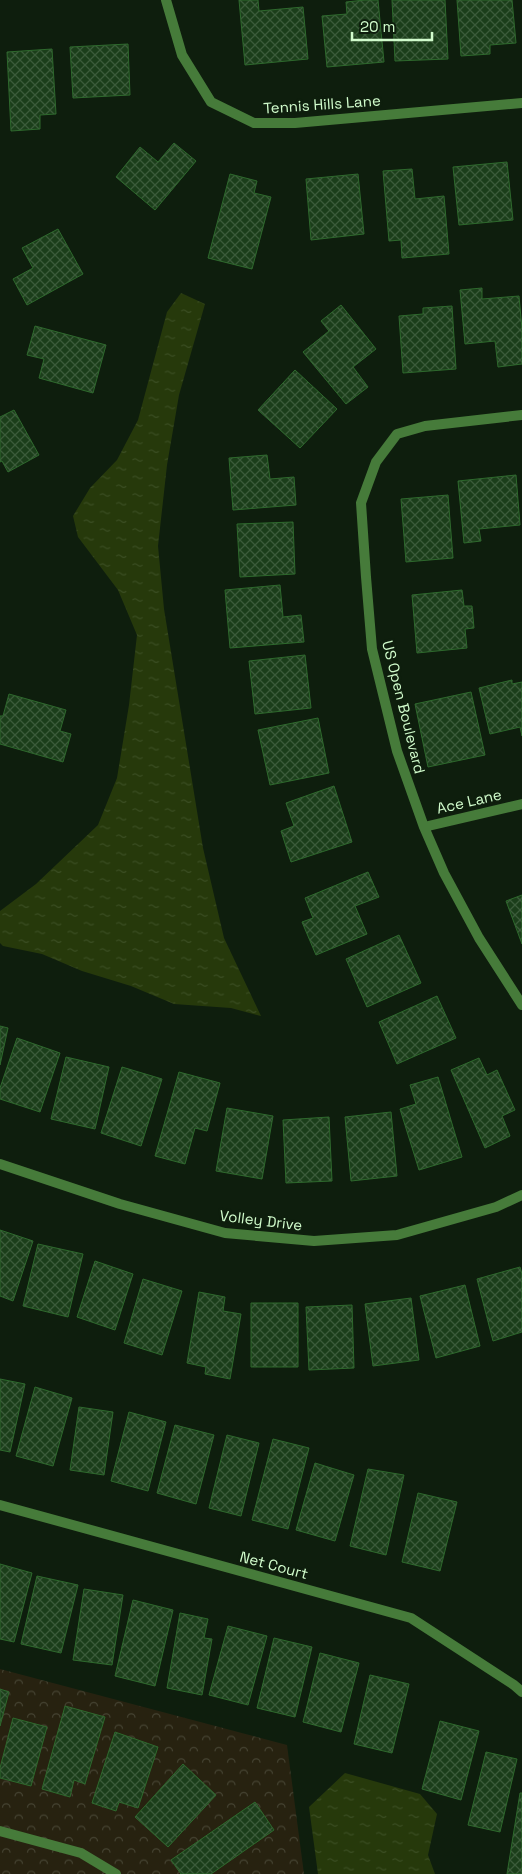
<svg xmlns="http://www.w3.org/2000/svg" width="522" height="1874" font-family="'Space Grotesk',sans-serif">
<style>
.forest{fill:url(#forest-crowns)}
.water{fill:url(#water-ripples)}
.building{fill:url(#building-cross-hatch);stroke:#2e692d}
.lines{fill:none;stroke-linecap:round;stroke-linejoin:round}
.street{stroke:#467b3a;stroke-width:10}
.labels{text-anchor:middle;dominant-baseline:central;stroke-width:5;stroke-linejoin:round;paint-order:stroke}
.street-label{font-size:15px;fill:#d1fccc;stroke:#0e1e0d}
</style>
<defs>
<pattern id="forest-crowns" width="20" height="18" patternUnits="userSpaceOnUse" patternTransform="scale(1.25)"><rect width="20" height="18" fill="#272210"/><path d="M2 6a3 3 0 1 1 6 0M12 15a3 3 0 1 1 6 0" fill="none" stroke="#454332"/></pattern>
<pattern id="water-ripples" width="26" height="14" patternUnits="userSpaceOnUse" patternTransform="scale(1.25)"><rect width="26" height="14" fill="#26390b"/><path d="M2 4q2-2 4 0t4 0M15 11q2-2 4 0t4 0" fill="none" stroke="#3a4d22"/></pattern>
<pattern id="building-cross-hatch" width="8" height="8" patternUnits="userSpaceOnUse" patternTransform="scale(1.25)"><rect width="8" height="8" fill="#1b3e1a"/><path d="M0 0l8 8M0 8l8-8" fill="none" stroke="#3b5b3a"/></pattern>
</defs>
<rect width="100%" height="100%" fill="#0e1e0d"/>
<path class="forest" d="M0,1669L287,1745L304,1874H0Z"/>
<path class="water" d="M181,293L205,304L179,395L167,465L158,546L164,609L203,848L224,938L261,1016L231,1008L174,1004L131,986L82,971L42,954L3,946L0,943V911L36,884L98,825L117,778L129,705L137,635L118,590L78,537L73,516L90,488L117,460L138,420L167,312Z
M345,1773L420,1794L437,1814L428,1855L435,1874H318L309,1807Z"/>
<path class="building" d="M239,0H258L259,11L303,7L308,59L245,65Z
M365,0H378L384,62L327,67L322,16L347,14L346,2Z
M392,0H445L448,59L395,61Z
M457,0H512L516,43L490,45V54L461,56Z
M128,44L130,95L73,98L70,47Z
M52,49L56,114L40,115V129L11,131L7,52Z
M174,143L196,161L155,210L116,177L140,147L158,162Z
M507,162L513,220L459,225L453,167Z
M412,169L415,199L444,196L449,254L402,258L401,240L389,241L383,171Z
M230,174L257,181L254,193L271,197L252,269L208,258Z
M358,174L364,234L311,240L306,179Z
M58,229L83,274L27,305L13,279L33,268L22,248Z
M482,288V299L519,296L522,329V364L498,367L495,341L465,344L460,290Z
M341,305L376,349L353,367L368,387L346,404L303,352L329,331L321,321Z
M452,306L456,369L403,373L399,316L423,314V308Z
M35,326L106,345L93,393L39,378L44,359L27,355Z
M295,370L337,409L300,448L258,410Z
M14,410L39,455L8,472L2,461L0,462V417Z
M267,455L270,479L294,477L296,505L233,510L229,458Z
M516,475L520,525L479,529L481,541L464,543L458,481Z
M448,495L453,558L406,562L401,499Z
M293,522L295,574L240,577L237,524Z
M280,585L283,617L301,615L304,642L230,648L225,590Z
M462,590L464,606H472L474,628L465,629L467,648L417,653L412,595Z
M305,655L311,708L255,714L249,661Z
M512,680V684L522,682V736L520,727L490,734L479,688Z
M471,692L485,755L428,767L415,704Z
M9,694L66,710L60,731L71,734L63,762L0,744V716H3Z
M318,718L329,773L270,785L258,730Z
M334,786L352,842L291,862L281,831L294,826L286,803Z
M368,872L379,897L355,906L367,934L316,955L302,922L313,918L305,898Z
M522,895V944L506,901Z
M399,935L421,983L367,1007L346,959Z
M437,996L456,1038L397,1064L379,1022Z
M0,1026L8,1028L0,1065Z
M17,1038L60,1053L40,1112L0,1099V1088Z
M66,1057L109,1067L95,1129L51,1119Z
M479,1058L487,1075L497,1070L515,1110L502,1116L510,1136L485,1148L451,1070Z
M122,1067L162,1079L141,1146L101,1133Z
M179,1072L220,1083L207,1131L195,1128L185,1164L155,1156Z
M438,1077L462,1157L419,1170L400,1109L416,1104L410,1085Z
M227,1108L273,1116L262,1179L216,1171Z
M391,1112L397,1176L351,1181L345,1117Z
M329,1117L332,1181L286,1183L283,1120Z
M0,1230L33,1241L13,1301L0,1296Z
M38,1244L83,1254L68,1317L23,1306Z
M95,1261L133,1274L115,1330L77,1317Z
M520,1267L522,1274V1332L493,1341L477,1279Z
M143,1279L182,1291L162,1355L124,1343Z
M465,1285L480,1346L436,1358L420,1296Z
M199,1292L225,1297L223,1311L241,1314L230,1379L205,1374L206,1367L187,1363Z
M411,1298L419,1360L373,1366L365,1304Z
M251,1303H298V1367H251Z
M352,1305L354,1368L309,1370L306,1307Z
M0,1379L25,1384L10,1452L0,1450Z
M35,1387L72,1398L53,1466L16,1456Z
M79,1407L113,1412L104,1475L70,1470Z
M129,1412L166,1422L148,1491L111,1481Z
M175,1425L214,1435L196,1504L157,1493Z
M227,1435L259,1443L241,1516L209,1508Z
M273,1439L309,1448L288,1529L252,1520Z
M315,1463L354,1475L335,1541L296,1530Z
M368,1469L404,1475L386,1555L350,1546Z
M418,1493L457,1502L440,1571L402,1562Z
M0,1564L32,1573L14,1642L0,1639Z
M37,1576L78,1585L61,1653L21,1644Z
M84,1589L123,1595L112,1665L73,1660Z
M133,1600L173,1610L155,1686L115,1676Z
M180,1613L208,1619L204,1638L212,1639L202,1695L167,1688Z
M228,1626L267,1636L248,1705L209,1695Z
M274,1638L312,1647L295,1717L257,1708Z
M320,1653L359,1663L341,1732L303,1722Z
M370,1675L409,1684L392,1753L354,1744Z
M0,1689L9,1692L0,1726Z
M65,1706L105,1717L85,1784L74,1780L70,1797L42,1789Z
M13,1718L47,1727L31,1786L0,1778V1768Z
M440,1721L479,1731L461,1800L422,1789Z
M115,1732L158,1747L138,1808L119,1802L116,1811L92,1803Z
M486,1752L517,1759L500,1832L468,1825Z
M183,1764L216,1795L168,1847L135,1817Z
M520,1793H522V1874H507Z
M255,1802L274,1830L211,1874H181L171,1860Z"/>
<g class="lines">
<path class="street" d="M166,0L182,55L211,102L254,123H295L522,103
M522,415L425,426L397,434L376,462L361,503L366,577L372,649L397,751L424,827L444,873L479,938L522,1005
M424,827L522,804
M0,1164L120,1204L225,1233L314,1241L397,1235L496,1207L522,1195
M0,1505L411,1618L514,1685L522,1692
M0,1831L81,1853L116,1874"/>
</g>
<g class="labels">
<g class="street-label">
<text transform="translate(322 104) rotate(-4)">Tennis Hills Lane</text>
<text transform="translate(404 707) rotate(76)">US Open Boulevard</text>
<text transform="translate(469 801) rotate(-13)">Ace Lane</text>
<text transform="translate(261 1220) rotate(7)">Volley Drive</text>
<text transform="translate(274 1565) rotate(15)">Net Court</text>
</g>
</g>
<path d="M352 32v8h80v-8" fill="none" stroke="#d1fccc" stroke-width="2.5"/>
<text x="360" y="32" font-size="15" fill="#d1fccc" stroke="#0e1e0d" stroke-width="4" paint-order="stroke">20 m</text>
</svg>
